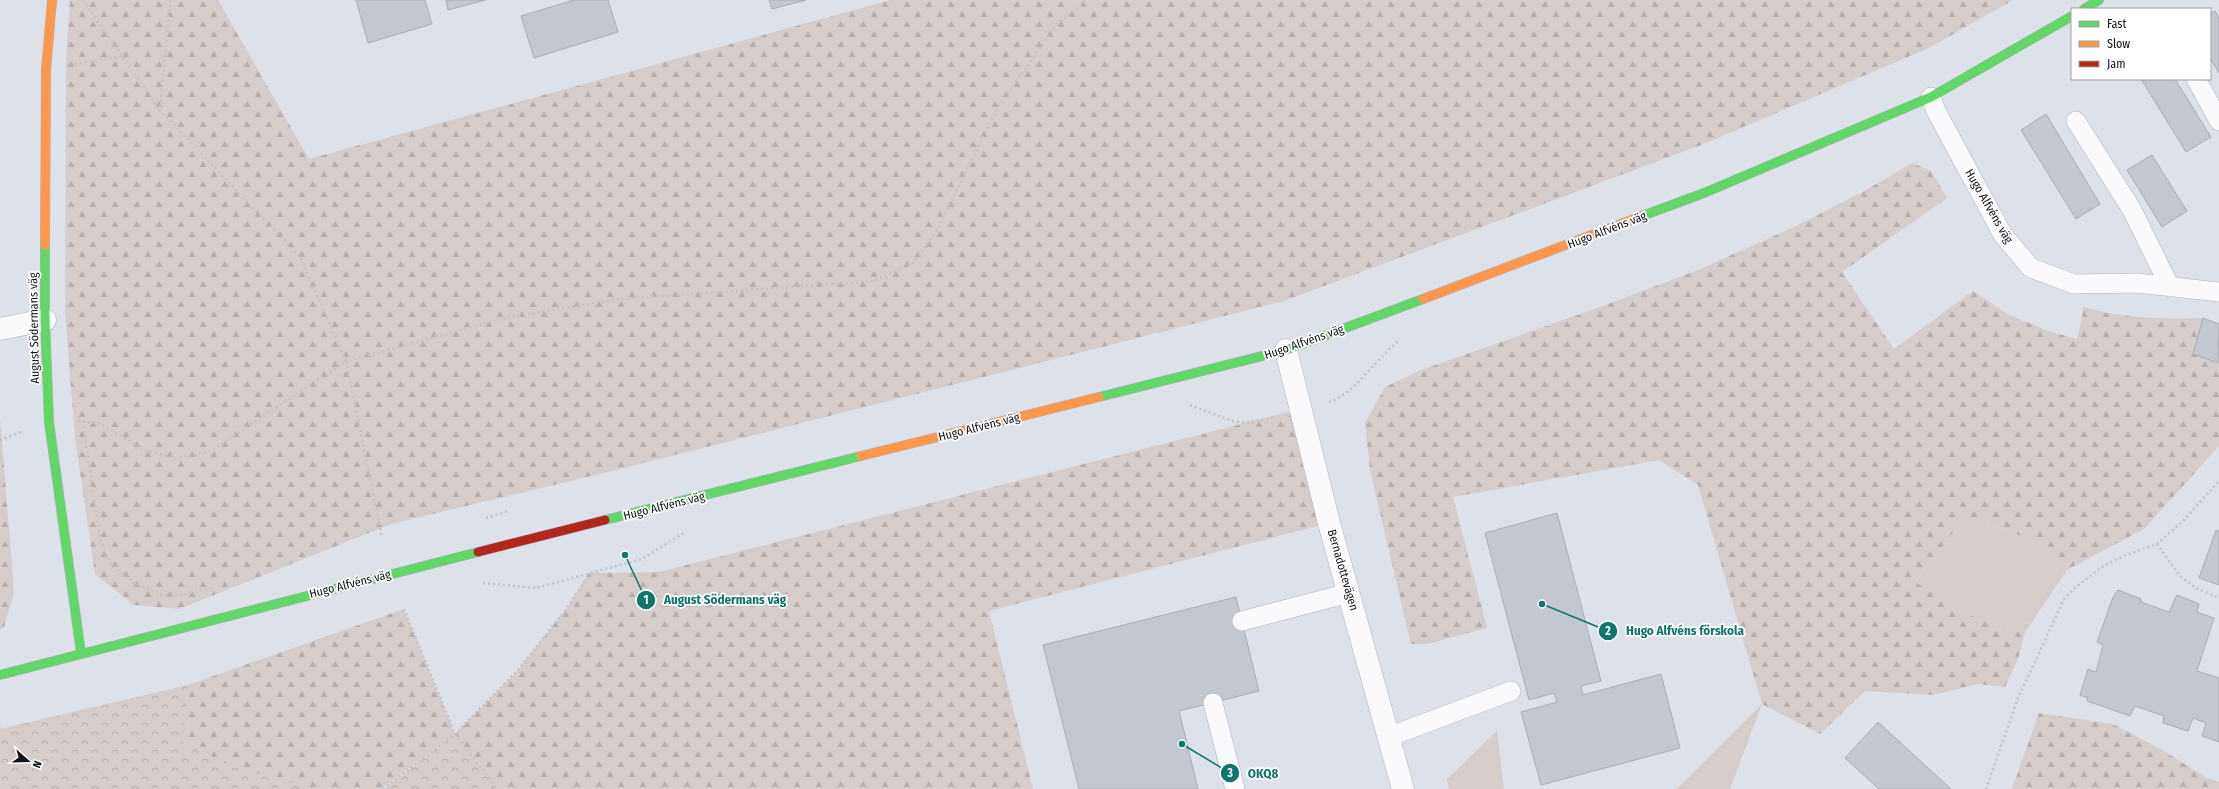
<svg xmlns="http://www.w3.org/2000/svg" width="2219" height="789" font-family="'Fira Sans Condensed',sans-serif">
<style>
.grass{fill:#d6ccca}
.forest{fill:url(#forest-firs)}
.park{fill:url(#park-crowns)}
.building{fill:#c3c7d0;stroke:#a9acb3}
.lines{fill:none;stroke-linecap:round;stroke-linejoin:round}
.lane-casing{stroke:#aeb1b8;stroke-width:20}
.street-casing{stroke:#aeb1b8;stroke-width:23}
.fast-casing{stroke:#aeb1b8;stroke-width:10}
.slow-casing{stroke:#aeb1b8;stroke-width:10}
.jam-casing{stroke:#aeb1b8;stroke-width:10}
.path{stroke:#c2c3c6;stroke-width:2.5;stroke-dasharray:2 3;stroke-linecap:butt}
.lane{stroke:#fafafc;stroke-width:19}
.street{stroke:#fafafc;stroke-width:22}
.fast{stroke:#63d668;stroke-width:9}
.slow{stroke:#ff974d;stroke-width:9}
.jam{stroke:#b3261e;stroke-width:9}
.labels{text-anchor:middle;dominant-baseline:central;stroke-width:3.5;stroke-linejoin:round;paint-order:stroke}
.street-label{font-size:12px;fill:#101318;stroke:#fff}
.leader{fill:none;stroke:#0f766e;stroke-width:1.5}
.callout-dot{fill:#0f766e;stroke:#fff;stroke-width:1.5}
.mark-label{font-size:12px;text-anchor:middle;font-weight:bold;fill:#fff}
.callout-label{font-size:13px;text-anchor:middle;font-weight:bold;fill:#0f766e;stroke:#fff;stroke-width:3.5;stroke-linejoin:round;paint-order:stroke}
</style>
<defs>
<pattern id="forest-firs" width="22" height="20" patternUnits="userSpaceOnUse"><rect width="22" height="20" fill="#d6ccca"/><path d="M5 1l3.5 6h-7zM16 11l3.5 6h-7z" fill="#b7aead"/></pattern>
<pattern id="park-crowns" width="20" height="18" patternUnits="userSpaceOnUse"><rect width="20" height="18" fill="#d6ccca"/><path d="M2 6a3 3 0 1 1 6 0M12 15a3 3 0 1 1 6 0" fill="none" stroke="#b7aead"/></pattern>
</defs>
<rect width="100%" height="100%" fill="#dde1ea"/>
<path class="grass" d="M1965,515L2026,538L2067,570L2025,632L1979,620L1915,583Z
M1762,704L1730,789H1677Z
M1497,731L1504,789H1449L1447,779Z"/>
<path class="forest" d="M70,0H218L309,159L891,0H2013L1929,48L1701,145L1284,301L616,470L391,524L179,609L134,605L95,574L75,438L65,311L66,60Z
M1912,163L1931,171L1947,198L1842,272L1894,349L1973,291L2009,315L2051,332L2077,339L2084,307C2124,319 2161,319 2203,318L2193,354L2217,363L2219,358V446L2144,529L2067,570L2026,538L1966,515L1915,582L1979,620L2025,632L2018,659L2005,687L1977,684L1934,695L1865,691L1820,734L1762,704L1698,485L1659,460L1453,497L1487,628L1427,644H1411L1370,470L1365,423L1385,387L1421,370L1592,310L1703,268L1798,225L1866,190Z
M1301,409L1329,523L989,611L1033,789H497L455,734L381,789H316L281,781L228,765L182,742L188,685L404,609L455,734L518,670L567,608L589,573L659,572Z
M0,417L14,592L4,627L0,630Z
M2039,713L2113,724L2164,751L2207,778L2219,782V789H2012Z"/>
<path class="park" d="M188,685L183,742L228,765L281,781L316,789H0V729Z
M455,734L497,789H381H384Z"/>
<path class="building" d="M356,0H425L432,24L368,43Z
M446,0H485L448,10Z
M574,0H608L618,32L534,58L521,16Z
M769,0H806L772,9Z
M2215,11L2219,18V73L2210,58V14Z
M2141,79H2175L2211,137L2186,152Z
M2046,114L2100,204L2076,219L2021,130Z
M2152,155L2187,211L2162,227L2127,170Z
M2203,318L2219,324L2218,363L2193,354Z
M1557,513L1601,681L1581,686L1583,695L1661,674L1680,748L1541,785L1521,712L1557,702L1554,693L1529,700L1485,533Z
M2216,530L2219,531V585L2199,578Z
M2118,590L2141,599V602L2169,612L2177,595L2199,604L2197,612L2214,618L2197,671L2219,678V742L2202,736L2206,723L2193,718L2188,731L2163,723L2164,716L2135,706L2130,716L2087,701L2088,698L2080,695L2088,669L2096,672L2103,645L2097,642L2113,597Z
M1236,597L1259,691L1179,711L1198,789H1079L1043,645Z
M1878,722L1951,789H1879L1845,758Z"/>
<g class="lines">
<defs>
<path id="lane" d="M2196,79L2219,121
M1931,97L1936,111L2003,235L2031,268L2074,284L2137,283L2219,292
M2076,121L2132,210L2170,287
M1242,621L1349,593
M1213,703L1235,789
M1388,737L1511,691"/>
<path id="street" d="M0,329L45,320
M1286,350L1329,523L1403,789"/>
<path id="fast" d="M2084,9L2099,0
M1642,216L1704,193L1931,97L2072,16
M45,245V320L49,422L81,653
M1099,397L1286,350L1423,299
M605,520L861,456
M0,675L478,552"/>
<path id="slow" d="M45,245L46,70L52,0
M1423,299L1642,216
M861,456L1099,397"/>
<path id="jam" d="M478,552L605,520"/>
</defs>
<use href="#lane" class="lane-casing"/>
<use href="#street" class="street-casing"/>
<use href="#fast" class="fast-casing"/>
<use href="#slow" class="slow-casing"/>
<use href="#jam" class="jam-casing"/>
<path class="path" d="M83,0L160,110
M170,0L160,110L300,257L346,361L509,317L620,299L874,281L912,264L936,232L998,107L1057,24L1088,0
M75,64L122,56
M1329,402C1354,395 1378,356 1400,340
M1190,405L1232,421L1245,423L1272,418
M78,421L99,423L144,450L176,458L211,451L346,361L382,538
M83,421L99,534L105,553L113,566L134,583L163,595L177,596L212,588
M0,440L21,432
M486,518L508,511
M2157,544L2182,522L2219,481
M483,583L536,588L642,559L685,532
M404,609L455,734L497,789
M383,789L455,734L518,670L567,608L589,574
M1986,789L2018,698L2064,599L2076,587L2105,565L2124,556L2157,544L2180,576L2196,588L2219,598"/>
<use href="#lane" class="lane"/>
<use href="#street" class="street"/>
<use href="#fast" class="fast"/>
<use href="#slow" class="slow"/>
<use href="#jam" class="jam"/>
</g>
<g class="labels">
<g class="street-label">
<text transform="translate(1989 206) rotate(60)">Hugo Alfvéns väg</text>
<text transform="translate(1607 230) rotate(-21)">Hugo Alfvéns väg</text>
<text transform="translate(34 328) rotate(-91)">August Södermans väg</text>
<text transform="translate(1304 342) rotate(-19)">Hugo Alfvéns väg</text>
<text transform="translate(979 427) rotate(-14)">Hugo Alfvéns väg</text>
<text transform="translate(664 506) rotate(-14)">Hugo Alfvéns väg</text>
<text transform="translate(1343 570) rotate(74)">Bernadottevägen</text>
<text transform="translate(350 584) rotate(-14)">Hugo Alfvéns väg</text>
</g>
</g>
<path class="leader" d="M625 555L646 600M1542 604L1608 631M1182 744L1230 773"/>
<g class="callout-dot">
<circle cx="625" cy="555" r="4"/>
<circle cx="1542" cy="604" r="4"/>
<circle cx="1182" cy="744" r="4"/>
<circle cx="646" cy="600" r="10"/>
<circle cx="1608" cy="631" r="10"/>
<circle cx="1230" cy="773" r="10"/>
</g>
<g class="mark-label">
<text x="646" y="604">1</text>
<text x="1608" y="635">2</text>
<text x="1230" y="777">3</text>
</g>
<g class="callout-label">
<text x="725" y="604">August Södermans väg</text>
<text x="1685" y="635">Hugo Alfvéns förskola</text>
<text x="1263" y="778">OKQ8</text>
</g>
<rect x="2071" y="8" width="140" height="72" fill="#ffffff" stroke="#9fa1a3"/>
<rect x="2079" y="21" width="20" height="6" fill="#63d668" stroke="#9fa1a3"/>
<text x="2107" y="28" font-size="12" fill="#101318">Fast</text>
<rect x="2079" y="41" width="20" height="6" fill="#ff974d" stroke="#9fa1a3"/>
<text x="2107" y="48" font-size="12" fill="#101318">Slow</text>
<rect x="2079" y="61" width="20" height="6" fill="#b3261e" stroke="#9fa1a3"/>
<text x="2107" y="68" font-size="12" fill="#101318">Jam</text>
<g transform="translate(28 761) rotate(110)" stroke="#ffffff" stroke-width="3" paint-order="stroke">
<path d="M0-3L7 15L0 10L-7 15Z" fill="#101318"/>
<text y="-6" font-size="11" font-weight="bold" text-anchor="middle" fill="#101318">N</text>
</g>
</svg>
